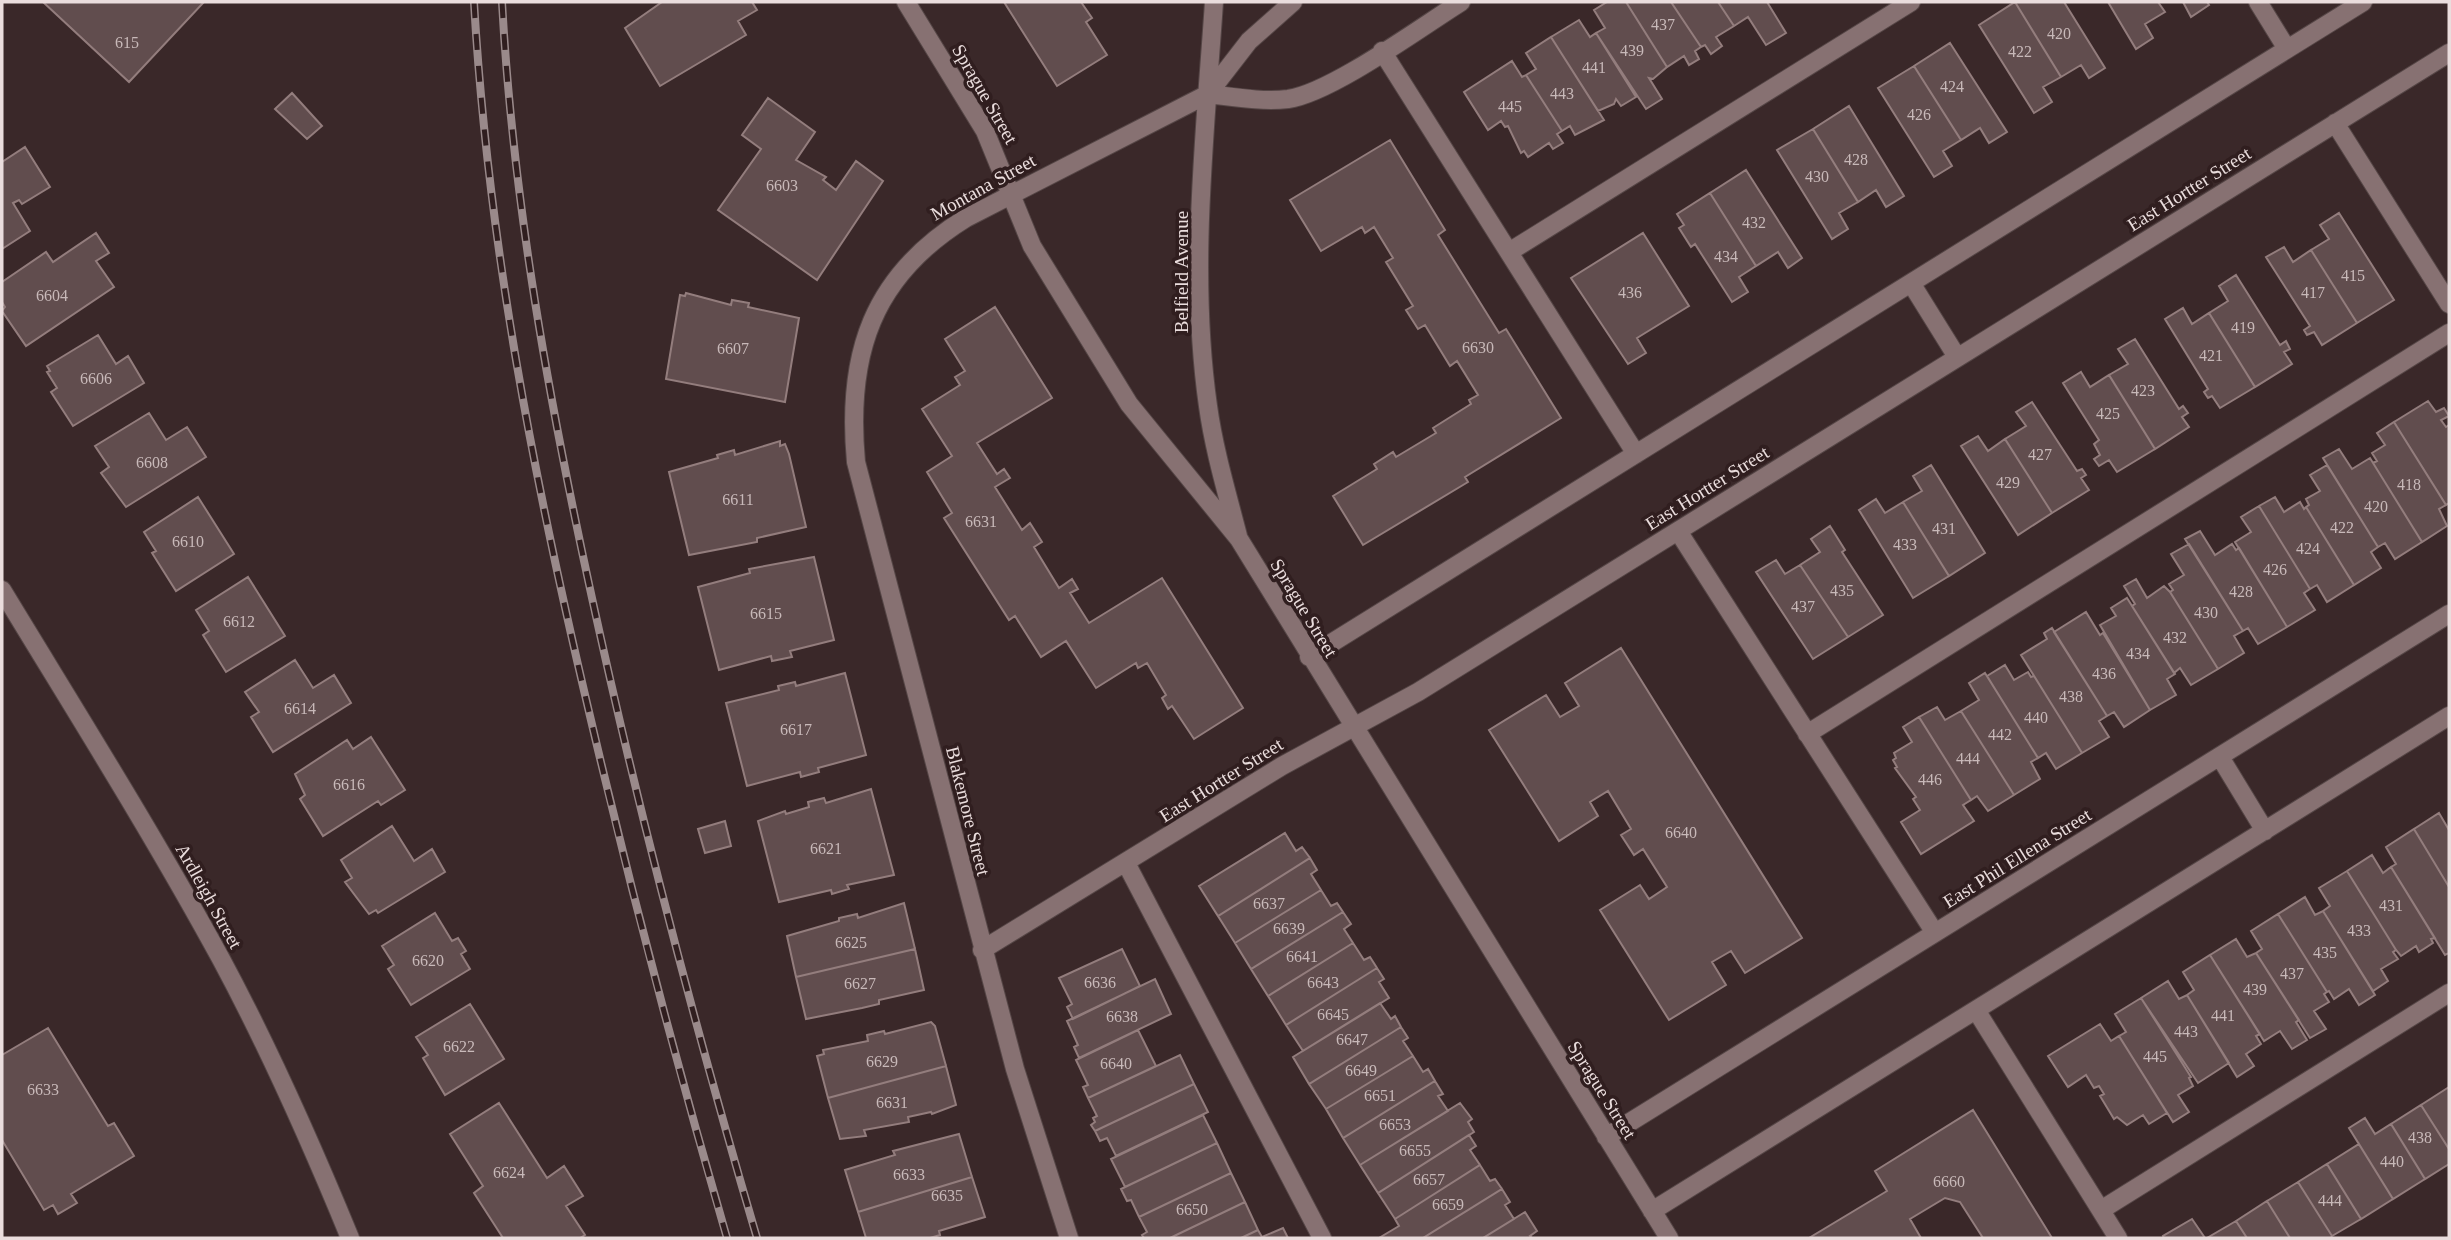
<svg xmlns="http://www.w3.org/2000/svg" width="2451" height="1240" font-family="Georgia,serif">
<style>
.building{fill:#614d4e;stroke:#937d7d;stroke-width:2}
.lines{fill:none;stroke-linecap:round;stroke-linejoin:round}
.minor-casing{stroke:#554646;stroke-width:20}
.minor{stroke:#877172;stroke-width:18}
.rail-casing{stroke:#9a8a8b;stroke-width:8}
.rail{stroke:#301e1f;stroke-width:5;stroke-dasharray:16;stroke-linecap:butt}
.labels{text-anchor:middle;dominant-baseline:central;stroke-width:7;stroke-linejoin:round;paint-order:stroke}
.number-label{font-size:16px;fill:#c8b9b9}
.street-label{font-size:19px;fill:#eadddd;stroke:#301e1f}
</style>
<rect width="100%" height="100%" fill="#3a2829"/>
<path class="building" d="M43,2H204L129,82Z
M662,2H752L757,10L738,21L746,35L660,86L625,28Z
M1004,2H1081L1092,18L1086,22L1107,55L1057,86Z
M1607,2H1626L1667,67L1653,79L1649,78L1662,99L1646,109L1596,33L1605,28L1594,10Z
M1626,2H1671L1701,47L1695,51L1699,59L1689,65L1684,56L1667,67Z
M1671,2H1718L1734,26L1716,37L1722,46L1711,54L1705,45L1701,47Z
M1718,2H1767L1786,33L1766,45L1748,17L1734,26Z
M2015,2H2064L2105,68L2089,78L2081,65L2061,77Z
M2015,2L2061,77L2043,87L2052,102L2034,113L1979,25Z
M2108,2H2158L2165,12L2145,24L2153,38L2136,49Z
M2183,2H2207L2209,5L2191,17Z
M1579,20L1590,37L1596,33L1636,97L1621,106L1616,99L1614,104L1598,111L1551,37Z
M1551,37L1604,120L1575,135L1570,126L1562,131L1526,75L1536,69L1526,53Z
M1950,43L2007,132L1989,143L1980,128L1961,140L1914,66Z
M1512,61L1522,77L1526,75L1562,131L1557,134L1563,143L1553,149L1549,143L1528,157L1524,151L1521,153L1508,126L1505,127L1501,121L1488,130L1464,92Z
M1914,66L1961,140L1943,151L1952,166L1934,177L1878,88Z
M292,93L322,126L307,139L275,109Z
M768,98L815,132L796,160L826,177L823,180L836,190L856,161L883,181L817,280L718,210L761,149L742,135Z
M1849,106L1904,196L1886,207L1876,190L1858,202L1813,129Z
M1813,129L1858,202L1839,213L1848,229L1832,239L1777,150Z
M1390,140L1445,230L1438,235L1499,333L1506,329L1561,418L1465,477L1468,482L1363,545L1333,496L1377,469L1374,464L1393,452L1396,457L1436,433L1433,428L1471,404L1469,400L1478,395L1457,361L1450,366L1425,325L1418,329L1406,310L1413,306L1386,262L1393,258L1374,227L1365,233L1362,227L1321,251L1290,200Z
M25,147L50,187L22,204L19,200L13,203L30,231L2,249V162Z
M1746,170L1802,258L1788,268L1778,252L1756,266L1710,193Z
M1710,193L1756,266L1739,277L1748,292L1732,302L1695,244L1691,247L1679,228L1684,225L1677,214Z
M2339,213L2394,300L2357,323L2311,250L2329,239L2320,225Z
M96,233L109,253L96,261L114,287L26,346L2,311L5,307L2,302V282L46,252L53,262Z
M1643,233L1689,306L1637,338L1646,353L1628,364L1571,278Z
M2284,247L2293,262L2311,250L2357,323L2322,345L2314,332L2307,335L2304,330L2310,326L2266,257Z
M2236,275L2280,345L2286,341L2290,349L2284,352L2292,364L2255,387L2209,313L2228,301L2219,286Z
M686,293L731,305L732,300L749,303L748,307L799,318L785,402L666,379L680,295L685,296Z
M995,307L1052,398L977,443L997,474L1004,469L1010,478L995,487L1022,530L1030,523L1042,542L1034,547L1059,588L1072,579L1078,589L1070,593L1089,623L1162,578L1243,708L1194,739L1172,706L1168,709L1162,698L1166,695L1147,663L1138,668L1136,663L1096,688L1066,641L1041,657L1015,616L1009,620L944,518L952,513L927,472L952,456L922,409L960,385L955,377L965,371L945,339Z
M2183,308L2192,324L2209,313L2255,387L2220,408L2212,396L2208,398L2204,392L2208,389L2165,319Z
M98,335L116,364L128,356L144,383L73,426L51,392L57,388L47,372L50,371L47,366Z
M2135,339L2179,409L2183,406L2188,413L2182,417L2189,427L2155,449L2109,375L2128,364L2118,349Z
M2081,372L2090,387L2109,375L2155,449L2117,472L2109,460L2099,466L2094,459L2100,455L2094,444L2099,440L2063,383Z
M2428,401L2436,412L2444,408L2449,416L2441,420L2446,427L2449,425V503L2446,505L2394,422Z
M2032,402L2077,471L2082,469L2086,475L2081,478L2089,490L2052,513L2005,439L2026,426L2016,412Z
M149,413L166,440L187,427L206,457L126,507L101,473L109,467L95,446Z
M2394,422L2446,505L2439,509L2447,526L2422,542L2373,463L2377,461L2372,453L2385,445L2377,433Z
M1978,436L1988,451L2005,439L2052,513L2018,535L1961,446Z
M780,441V446L785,444L789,454L806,527L757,538V542L689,555L669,472L718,458L717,455L734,450L735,455Z
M2339,449L2352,469L2370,458L2422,542L2395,559L2385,543L2378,547L2323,458Z
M1931,465L1985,553L1949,576L1903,502L1922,491L1913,476Z
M2327,465L2378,547L2371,552L2381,568L2354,585L2306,507L2309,505L2306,499L2320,491L2310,475Z
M198,497L234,554L176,591L152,553L156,551L144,532Z
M2275,497L2284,512L2300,502L2304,509L2306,507L2354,585L2327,602L2317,585L2310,589L2259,506Z
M1876,499L1885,513L1903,502L1949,576L1913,598L1859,510Z
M2259,506L2310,589L2304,593L2315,610L2287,627L2235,542L2251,532L2241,517Z
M1830,526L1845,550L1842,552L1883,615L1848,637L1800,565L1820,552L1811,539Z
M2200,531L2215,555L2232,544L2236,550L2239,548L2287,627L2258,644L2248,628L2243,631L2185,539Z
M2189,544L2243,631L2234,636L2244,653L2218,669L2170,592L2173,590L2169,584L2184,575L2171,554Z
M814,557L834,640L790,651L792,657L772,661L771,656L719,670L698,587L750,573L749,569Z
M1776,560L1785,574L1800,565L1848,637L1813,659L1756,572Z
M248,577L285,636L226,672L203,635L209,631L196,610Z
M2136,579L2147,598L2164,586L2170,592L2218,669L2191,685L2180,668L2174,673L2132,606L2135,604L2124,586Z
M2127,598L2175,674L2167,679L2176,695L2150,710L2100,625L2116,616L2111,608Z
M2086,612L2100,635L2103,633L2150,710L2124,727L2114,712L2107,716L2054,632Z
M2052,628L2107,716L2099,721L2109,737L2082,753L2021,655L2047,639L2044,633Z
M1621,648L1802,938L1745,973L1731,951L1712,962L1726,985L1669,1020L1600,910L1640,885L1649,899L1667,887L1643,849L1634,855L1621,835L1631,829L1608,791L1590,802L1598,816L1559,841L1489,730L1546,695L1560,717L1579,706L1565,683Z
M295,660L313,688L334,675L351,703L273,752L251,717L259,712L245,692Z
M2005,665L2014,680L2028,672L2031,677L2034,676L2082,753L2056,769L2046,753L2038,758L1987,676Z
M845,673L866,755L818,768L819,772L801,777L800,772L747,786L726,703L779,690L778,686L795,682L796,686Z
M1985,673L2038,758L2031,762L2040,779L2014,795L1961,711L1979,700L1969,683Z
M1937,707L1945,720L1961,711L2014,795L1988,811L1977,796L1971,800L1919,717Z
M1919,717L1971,800L1963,805L1974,821L1921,854L1901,822L1920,810L1913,799L1916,797L1895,768L1897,767L1893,760L1896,758L1894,753L1912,742L1903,727Z
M371,737L405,790L381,805L378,801L323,836L300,799L305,795L295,774L347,740L353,749Z
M871,789L894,875L847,885L849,889L832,894L831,890L779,902L758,821L785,811L786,814L809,807L808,802L824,798L826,803Z
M2439,813L2449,830V887L2414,829Z
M725,821L731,846L705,853L698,829Z
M392,826L414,861L432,849L445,872L378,913L376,910L369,914L345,882L352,878L341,860Z
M2414,829L2449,887V953L2445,955L2391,867L2396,864L2386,847Z
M1285,833L1296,851L1302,847L1310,858L1218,916L1199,886Z
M2372,855L2383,873L2391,867L2435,938L2431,939L2433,943L2419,952L2416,946L2401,956L2396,950L2347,871Z
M1310,858L1317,870L1311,874L1321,890L1235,943L1218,916Z
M2347,871L2396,950L2393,952L2398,959L2381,969L2388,981L2373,991L2323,911L2330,906L2319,888Z
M1321,890L1331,906L1337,903L1343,912L1251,969L1235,943Z
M2305,897L2315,915L2323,911L2375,995L2359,1005L2349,989L2334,999L2329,991L2327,992L2278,914Z
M904,903L915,949L796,977L787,936L839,921V918L857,914L858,918Z
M1343,912L1351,924L1344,929L1353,943L1268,996L1251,969Z
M435,913L452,941L458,938L466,951L461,954L470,969L411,1005L388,969L394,965L382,946Z
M2278,914L2327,992L2324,994L2329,1002L2314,1011L2326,1029L2310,1038L2256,953L2262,949L2251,931Z
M2236,939L2247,957L2256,953L2299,1020L2296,1022L2307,1040L2292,1049L2280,1031L2264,1041L2210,955Z
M1353,943L1364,960L1370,957L1377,968L1286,1025L1268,996Z
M915,949L924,990L879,1000V1004L862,1008L806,1019L796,977Z
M1122,949L1140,986L1073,1019L1067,1007L1072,1004L1059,978Z
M2210,955L2260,1034L2256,1036L2261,1044L2246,1054L2254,1066L2237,1077L2187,995L2194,990L2183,972Z
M1377,968L1384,979L1379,982L1389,998L1303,1051L1286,1025Z
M1155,979L1171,1014L1079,1058L1074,1047L1078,1045L1067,1021Z
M2168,981L2179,999L2187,995L2229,1063L2198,1083L2141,998Z
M2141,998L2191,1077L2189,1078L2193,1086L2178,1095L2189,1112L2173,1122L2119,1036L2126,1032L2115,1014Z
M1380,1003L1391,1019L1395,1016L1401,1027L1309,1084L1293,1057Z
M470,1004L504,1059L445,1095L423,1058L428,1055L416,1037Z
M931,1022L935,1026L946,1066L828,1098L817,1056L824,1054L823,1050L868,1041L867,1035L884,1031L885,1034Z
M2100,1024L2111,1041L2119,1036L2167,1113L2149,1124L2143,1115L2127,1125L2117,1117L2114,1119L2100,1096L2104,1094L2099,1086L2094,1088L2086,1075L2068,1087L2048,1056Z
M1401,1027L1408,1038L1403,1041L1413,1056L1326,1109L1309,1084Z
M48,1028L108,1126L114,1123L134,1156L71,1194L77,1203L58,1214L53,1205L44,1210L2,1140V1055Z
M1138,1030L1156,1066L1088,1098L1083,1087L1088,1085L1076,1060Z
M1180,1055L1194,1084L1095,1131L1091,1125L1095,1122L1093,1118L1097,1116L1088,1098Z
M1413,1056L1423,1072L1428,1069L1435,1081L1343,1138L1326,1109Z
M946,1066L956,1105L932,1114L931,1112L908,1117L909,1122L864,1130L866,1136L840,1139L828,1098Z
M1435,1081L1443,1094L1438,1096L1448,1111L1360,1165L1343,1138Z
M1194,1084L1208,1112L1116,1156L1107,1138L1100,1141L1095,1131Z
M2449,1087V1149L2421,1105Z
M499,1103L547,1178L564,1166L583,1196L566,1206L585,1235L580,1238H503L474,1193L483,1186L450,1134Z
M1460,1103L1472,1119L1468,1122L1474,1132L1378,1193L1360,1165Z
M2421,1105L2449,1149V1164L2425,1179L2391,1124Z
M1973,1110L2052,1238H1983L1960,1202L1945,1198L1910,1219L1921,1238H1809L1887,1191L1875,1171Z
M1203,1115L1217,1143L1125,1187L1111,1159Z
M2365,1118L2375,1134L2391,1124L2425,1179L2393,1199L2349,1128Z
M959,1134L972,1177L858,1212L845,1170L895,1155L893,1151Z
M1469,1135L1476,1146L1470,1150L1480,1165L1395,1219L1378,1193Z
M1217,1143L1231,1173L1139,1217L1131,1200L1127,1201L1121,1189Z
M2359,1144L2393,1199L2361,1219L2327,1164Z
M2327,1164L2361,1219L2332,1236L2298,1182Z
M1480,1165L1490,1181L1495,1179L1502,1189L1423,1238H1379L1399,1226L1395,1219Z
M1231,1173L1245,1202L1170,1238H1144L1142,1235L1147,1232L1139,1217Z
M972,1177L985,1217L939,1231L940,1235L930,1238H866L858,1212Z
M2298,1182L2332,1236L2331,1238H2290L2267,1201Z
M1502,1189L1510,1202L1505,1205L1514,1219L1483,1238H1423Z
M2267,1201L2290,1238H2247L2236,1221Z
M1245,1202L1258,1230L1241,1238H1170Z
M1525,1212L1537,1231L1530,1236L1532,1238H1483Z
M2192,1219L2205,1238H2164L2163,1236Z
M2236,1221L2247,1238H2207Z
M1283,1228L1288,1238H1241L1258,1230L1262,1237Z"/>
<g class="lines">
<defs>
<path id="minor" d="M906,2L985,131L1032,246L1129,404L1239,539L1669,1238
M1214,2C1205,135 1189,274 1208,406C1214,450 1227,493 1238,536
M2258,2L2287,49
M1382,51L1636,454
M1208,94C1234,97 1262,102 1288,99C1331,93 1421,27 1461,2
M2335,123L2449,304
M1509,252L1911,2
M1911,283L1957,357
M1678,531L1935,933
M2,590C76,712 153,834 221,959C270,1050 311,1143 350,1238
M1309,657L2363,2
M1807,734L2449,333
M2220,757L2265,831
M1126,863L1322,1238
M982,950L1282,766L1418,692L2449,53
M1976,1010L2118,1238
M1606,1137L2449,614
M2101,1210L2449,993
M1652,1211L2449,716
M1069,1238L1015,1069L856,462C846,354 872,276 966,218L1208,94L1249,41L1293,2"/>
</defs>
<use href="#minor" class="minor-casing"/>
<use href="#minor" class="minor"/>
<defs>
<path id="rail" d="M474,2C488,244 534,480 590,716C631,891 677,1066 727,1238
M502,2C513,203 549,401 592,598C639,814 695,1027 757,1238"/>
</defs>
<use href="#rail" class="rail-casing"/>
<use href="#rail" class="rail"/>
</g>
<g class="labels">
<g class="number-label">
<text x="1663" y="24">437</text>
<text x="2059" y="33">420</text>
<text x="127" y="42">615</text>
<text x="1632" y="50">439</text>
<text x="2020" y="51">422</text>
<text x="1594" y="67">441</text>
<text x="1952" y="86">424</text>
<text x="1562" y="93">443</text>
<text x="1510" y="106">445</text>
<text x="1919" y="114">426</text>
<text x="1856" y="159">428</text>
<text x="1817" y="176">430</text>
<text x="782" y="185">6603</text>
<text x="1754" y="222">432</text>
<text x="1726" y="256">434</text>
<text x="2353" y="275">415</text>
<text x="1630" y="292">436</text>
<text x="2313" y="292">417</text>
<text x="52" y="295">6604</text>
<text x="2243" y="327">419</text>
<text x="1478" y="347">6630</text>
<text x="733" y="348">6607</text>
<text x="2211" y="355">421</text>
<text x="96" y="378">6606</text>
<text x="2143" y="390">423</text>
<text x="2108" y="413">425</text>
<text x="2040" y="454">427</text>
<text x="152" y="462">6608</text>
<text x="2008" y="482">429</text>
<text x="2409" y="484">418</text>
<text x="738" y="499">6611</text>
<text x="2376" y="506">420</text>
<text x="981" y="521">6631</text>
<text x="2342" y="527">422</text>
<text x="1944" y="528">431</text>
<text x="188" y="541">6610</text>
<text x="1905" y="544">433</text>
<text x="2308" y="548">424</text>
<text x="2275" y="569">426</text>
<text x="1842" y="590">435</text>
<text x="2241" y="591">428</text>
<text x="1803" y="606">437</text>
<text x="2206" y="612">430</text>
<text x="766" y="613">6615</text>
<text x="239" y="621">6612</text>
<text x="2175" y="637">432</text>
<text x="2138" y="653">434</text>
<text x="2104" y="673">436</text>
<text x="2071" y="696">438</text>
<text x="300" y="708">6614</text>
<text x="2036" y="717">440</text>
<text x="796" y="729">6617</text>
<text x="2000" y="734">442</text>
<text x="1968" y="758">444</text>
<text x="1930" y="779">446</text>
<text x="349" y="784">6616</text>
<text x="1681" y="832">6640</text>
<text x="826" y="848">6621</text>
<text x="1269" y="903">6637</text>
<text x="2391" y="905">431</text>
<text x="1289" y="928">6639</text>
<text x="2359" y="930">433</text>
<text x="851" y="942">6625</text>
<text x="2325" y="952">435</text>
<text x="1302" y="956">6641</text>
<text x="428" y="960">6620</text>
<text x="2292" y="973">437</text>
<text x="1100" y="982">6636</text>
<text x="1323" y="982">6643</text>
<text x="860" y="983">6627</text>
<text x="2255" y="989">439</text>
<text x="1333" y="1014">6645</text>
<text x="2223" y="1015">441</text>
<text x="1122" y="1016">6638</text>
<text x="2186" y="1031">443</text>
<text x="1352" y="1039">6647</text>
<text x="459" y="1046">6622</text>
<text x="2155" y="1056">445</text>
<text x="882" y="1061">6629</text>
<text x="1116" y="1063">6640</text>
<text x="1361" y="1070">6649</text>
<text x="43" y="1089">6633</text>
<text x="1380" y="1095">6651</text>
<text x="892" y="1102">6631</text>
<text x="1395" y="1124">6653</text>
<text x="2420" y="1137">438</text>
<text x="1415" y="1150">6655</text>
<text x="2392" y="1161">440</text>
<text x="509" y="1172">6624</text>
<text x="909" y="1174">6633</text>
<text x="1429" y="1179">6657</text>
<text x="1949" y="1181">6660</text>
<text x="947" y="1195">6635</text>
<text x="2330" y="1200">444</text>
<text x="1448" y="1204">6659</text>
<text x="1192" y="1209">6650</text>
</g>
<g class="street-label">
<text transform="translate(985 94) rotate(60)">Sprague Street</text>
<text transform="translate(983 187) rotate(-29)">Montana Street</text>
<text transform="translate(2189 189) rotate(-32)">East Hortter Street</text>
<text transform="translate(1181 272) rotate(-90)">Belfield Avenue</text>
<text transform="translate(1707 488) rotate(-32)">East Hortter Street</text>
<text transform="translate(1304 608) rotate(59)">Sprague Street</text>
<text transform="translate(1221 780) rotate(-32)">East Hortter Street</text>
<text transform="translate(968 811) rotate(76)">Blakemore Street</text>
<text transform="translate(2017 858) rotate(-32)">East Phil Ellena Street</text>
<text transform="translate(209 896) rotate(61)">Ardleigh Street</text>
<text transform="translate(1602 1090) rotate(58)">Sprague Street</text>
</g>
</g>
<rect width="2451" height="1240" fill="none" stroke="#eadddd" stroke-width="7"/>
</svg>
